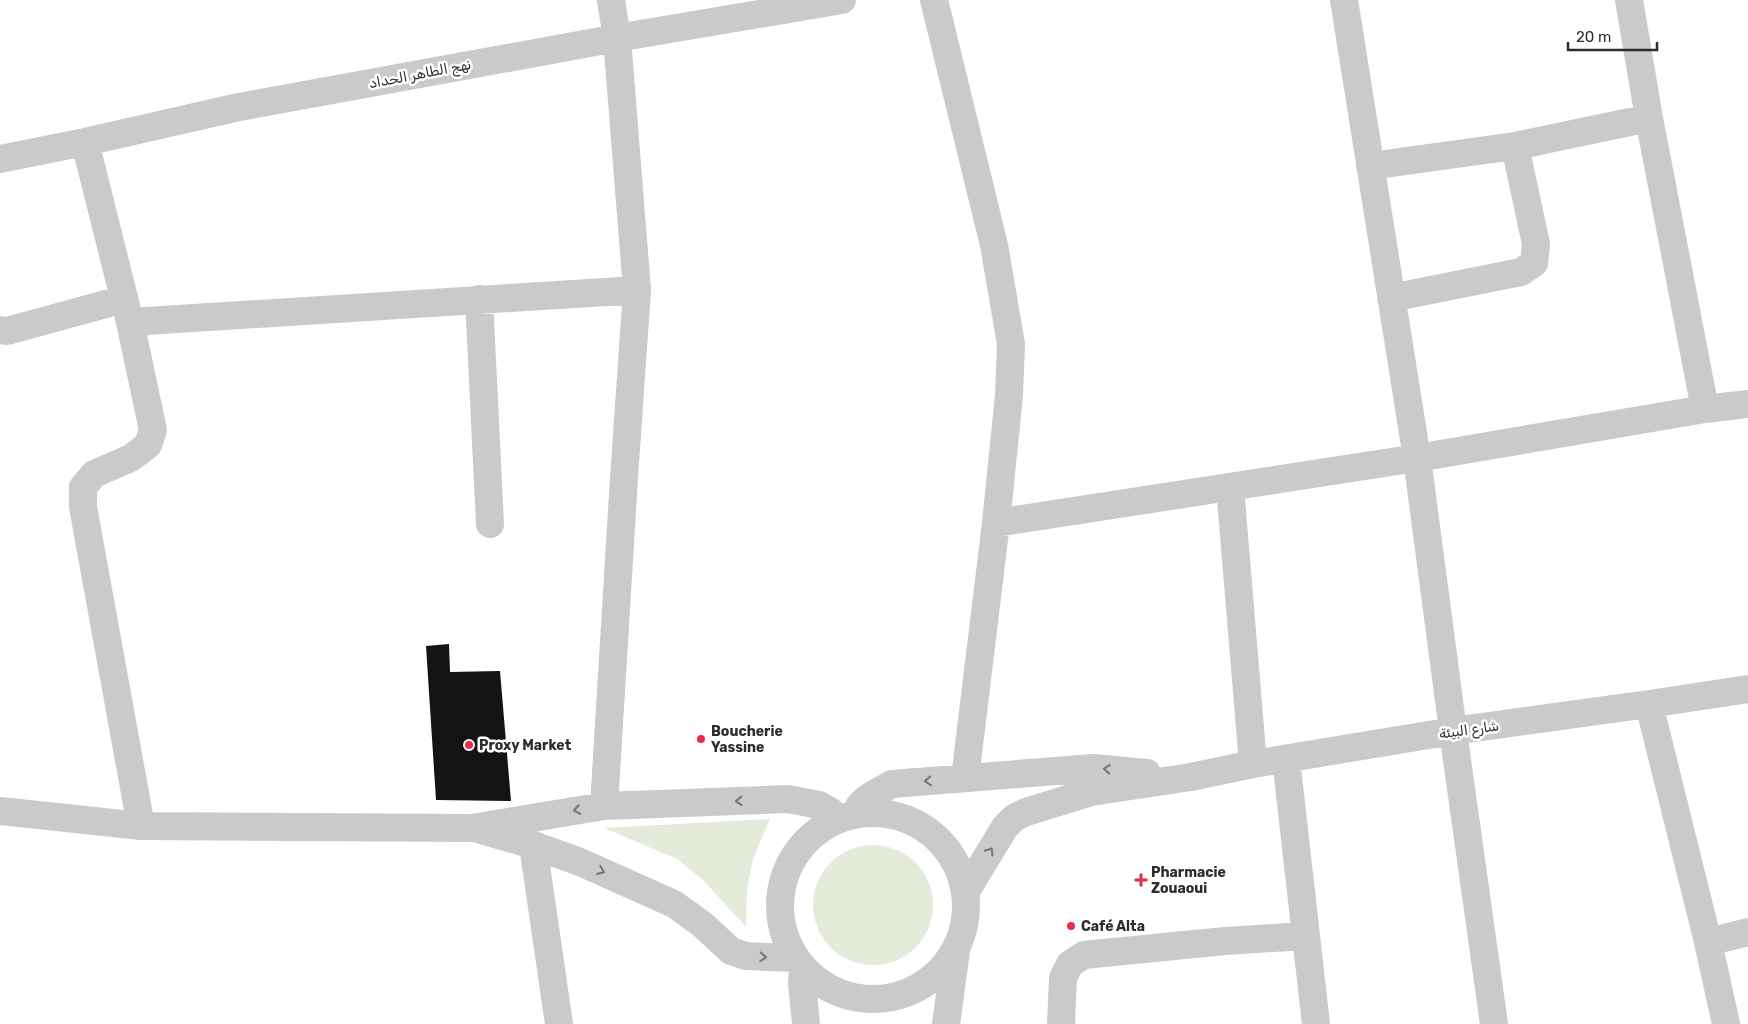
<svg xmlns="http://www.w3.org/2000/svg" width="1748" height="1024" font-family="Rubik,Cairo,sans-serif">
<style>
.green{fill:#e5ebda}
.building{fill:#141414}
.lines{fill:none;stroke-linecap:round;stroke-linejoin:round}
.minor{stroke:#cacaca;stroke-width:28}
.oneway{stroke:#747474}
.poi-dot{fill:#e62e4c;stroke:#fff;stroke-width:2}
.labels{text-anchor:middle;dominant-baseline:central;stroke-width:5;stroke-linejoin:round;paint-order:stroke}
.street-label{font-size:14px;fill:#2d2d2d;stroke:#fff}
.poi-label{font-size:14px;font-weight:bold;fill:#2d2d2d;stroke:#fff;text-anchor:start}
</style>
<rect width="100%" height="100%" fill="#fff"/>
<path class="green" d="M770,819L753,859L747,890L746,927L702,879L677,859L604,828Z
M813 905a60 60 0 1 1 120 0a60 60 0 1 1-120 0Z"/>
<path class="building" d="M449,644L450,672L500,671L511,801L436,800L426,646Z"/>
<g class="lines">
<path class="minor" d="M934,0L994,245L1011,344L1009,395L996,523L965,778
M1344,0L1417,458L1453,731L1494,1024
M1629,0L1649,118L1705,409
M85,142L130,322L637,290
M0,159L85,142L239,107L617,38L842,0
M1370,166L1515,146
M1391,298L1521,272L1534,263L1536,244L1515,146L1649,118
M479,299L490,524
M130,322L153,430L148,445L131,458L94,474L83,487V507L141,826
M0,330L7,331L124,299
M1230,487L1253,764
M996,523L1417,458L1705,409L1748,404
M1649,704L1708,942L1726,1024
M1286,759L1316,1024
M604,806L624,478L637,290L617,38L611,0
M0,811L141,826L472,828L604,806L788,799L819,805L830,811L836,819
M780 906a93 93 0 1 1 186 0a93 93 0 1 1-186 0Z
M855,814C861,798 878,792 892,784L1093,768L1147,773
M478,829L533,845L580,862L674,904L703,925L731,951L746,956L795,958
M533,845L559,1024
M965,893L1005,827L1014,818L1026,812L1091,792L1191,777L1253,764L1453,731L1649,704L1748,689
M1708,942L1748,932
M803,968L802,983L806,1024
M946,1024L956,951
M1061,1024L1063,978L1070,964L1084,955L1225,941L1305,936"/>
</g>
<defs><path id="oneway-chevron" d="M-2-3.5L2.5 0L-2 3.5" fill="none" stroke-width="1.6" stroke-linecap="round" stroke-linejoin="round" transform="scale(1.25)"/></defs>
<g class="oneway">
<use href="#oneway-chevron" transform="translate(1107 769) rotate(-175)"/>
<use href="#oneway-chevron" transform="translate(928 781) rotate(175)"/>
<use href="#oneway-chevron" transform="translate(739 801) rotate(178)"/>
<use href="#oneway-chevron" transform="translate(577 810) rotate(170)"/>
<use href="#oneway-chevron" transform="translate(990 851) rotate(-58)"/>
<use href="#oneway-chevron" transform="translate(601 871) rotate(23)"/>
<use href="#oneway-chevron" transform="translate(763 957) rotate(3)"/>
</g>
<g class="poi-dot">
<circle cx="701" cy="739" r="5"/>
<circle cx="469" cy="745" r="5"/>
<path d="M1138.5 872.5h5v5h5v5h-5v5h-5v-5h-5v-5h5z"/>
<circle cx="1071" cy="926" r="5"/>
</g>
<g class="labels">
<g class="street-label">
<text transform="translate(420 74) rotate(-11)">نهج الطاهر الحداد</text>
<text transform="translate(1469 730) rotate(-8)">شارع البيئة</text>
</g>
<g class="poi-label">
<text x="711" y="731">Boucherie<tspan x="711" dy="16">Yassine</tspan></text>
<text x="479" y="745">Proxy Market</text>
<text x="1151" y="872">Pharmacie<tspan x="1151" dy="16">Zouaoui</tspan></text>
<text x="1081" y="926">Café Alta</text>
</g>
</g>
<path d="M1568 42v8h89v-8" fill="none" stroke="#2d2d2d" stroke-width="2.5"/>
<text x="1576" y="42" font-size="15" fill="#2d2d2d" stroke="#ffffff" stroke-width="4" paint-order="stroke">20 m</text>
</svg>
